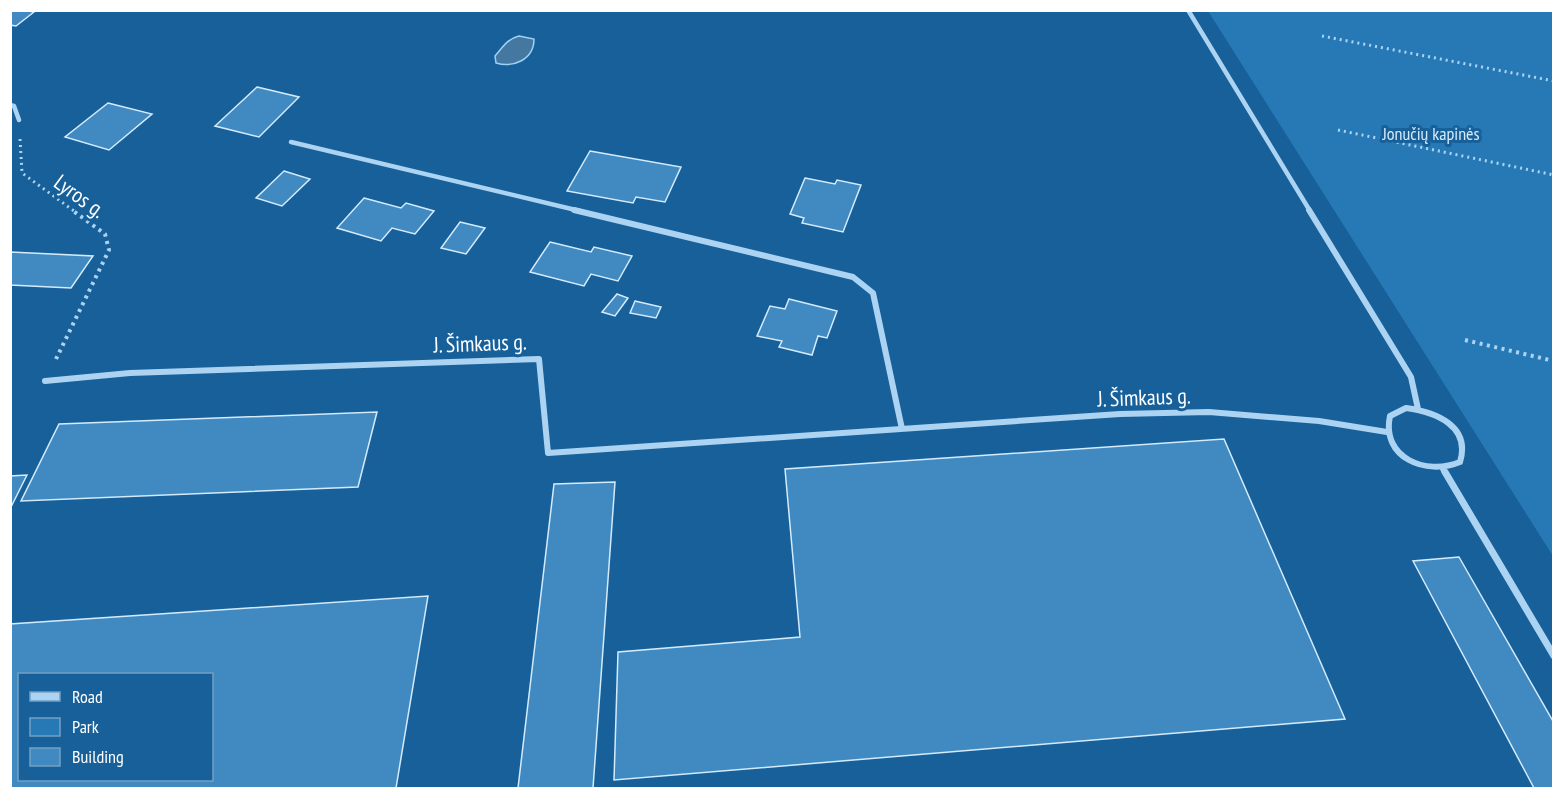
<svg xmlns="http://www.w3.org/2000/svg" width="1564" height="799" font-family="'PT Sans Narrow',sans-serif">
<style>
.green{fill:#2779b6}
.water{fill:#4578a0;stroke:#9fd1f4;stroke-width:1.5}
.building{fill:#4089c1;stroke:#d4ebfc;stroke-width:1.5;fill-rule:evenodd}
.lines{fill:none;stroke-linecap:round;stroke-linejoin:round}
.path-far1{stroke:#acd4f2;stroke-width:3;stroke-dasharray:2 4;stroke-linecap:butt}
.path{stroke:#acd4f2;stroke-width:4;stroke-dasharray:3 4.5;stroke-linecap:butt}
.minor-far2{stroke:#acd4f2;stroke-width:4.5}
.minor-far1{stroke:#acd4f2;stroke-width:6}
.minor{stroke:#acd4f2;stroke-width:7}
.labels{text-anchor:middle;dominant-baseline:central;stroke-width:6;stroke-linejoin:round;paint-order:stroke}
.far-park-label{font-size:18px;fill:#d4ebfc;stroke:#17609a}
.street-label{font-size:22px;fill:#fff;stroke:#17609a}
</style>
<rect width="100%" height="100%" fill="#17609a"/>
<path class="green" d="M1208,11H1553V556Z"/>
<path class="water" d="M519,36L534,39C534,60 513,68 496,63L495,56C503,47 507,39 519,36Z"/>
<path class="building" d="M10,10H24L34,12L16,26L10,25Z
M257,87L299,97L259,137L215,126Z
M108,103L152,114L109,150L65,137Z
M590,151L681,167L665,202L636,197L633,203L567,191Z
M284,171L310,179L282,206L256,198Z
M805,178L835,184L837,180L861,185L843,232L802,223L804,218L790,214Z
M364,198L401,208L406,203L434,211L415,234L392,228L381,241L337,228Z
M460,222L485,228L466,254L441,248Z
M550,242L591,252L594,247L632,256L618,281L591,274L584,286L530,272Z
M10,252L93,256L71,288L10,285Z
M617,294L628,298L615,316L602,312Z
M789,299L837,311L827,338L818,336L812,355L779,347L782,341L757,336L770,306L785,309Z
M635,301L661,307L656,318L630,313Z
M377,412L358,487L21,501L59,424Z
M1224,439L1345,719L614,780L618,652L800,637L785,469Z
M27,475L10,509V476Z
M615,482L593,788H518L554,484Z
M1459,557L1554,723V788H1534L1413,561Z
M428,596L396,788H10V624ZM20,674H212V780H20Z"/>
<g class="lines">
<path class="path-far1" d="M1322,36L1554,81
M1338,130L1554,175
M20,139L22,173L74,211"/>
<path class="path" d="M1465,340L1554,361
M56,359L109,250L105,234L72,210"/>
<path class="minor-far2" d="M1188,10L1310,211
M10,105L14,106L19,120
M291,142L580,211"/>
<path class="minor-far1" d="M574,210L853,277L873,293L902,429
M1309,210L1411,377L1418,409
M45,381L130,373L539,359L548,453L1120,414L1209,412L1319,421L1387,432
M1406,408C1436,412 1471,426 1460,462C1426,476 1381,458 1390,416Z
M1443,469L1446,474"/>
<path class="minor" d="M1445,472L1554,656"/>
</g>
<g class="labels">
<g class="far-park-label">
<text x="1431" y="133">Jonučių kapinės</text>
</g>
<g class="street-label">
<text transform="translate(80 196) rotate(36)">Lyros g.</text>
<text transform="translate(480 343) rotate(-2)">J. Šimkaus g.</text>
<text transform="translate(1144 397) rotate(-2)">J. Šimkaus g.</text>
</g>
</g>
<rect width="1564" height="799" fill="none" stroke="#ffffff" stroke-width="24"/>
<rect x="18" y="673" width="195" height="108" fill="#17609a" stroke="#74a0c2" stroke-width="1.5"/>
<rect x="30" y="692" width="30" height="9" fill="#acd4f2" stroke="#74a0c2" stroke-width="1.5"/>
<text x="72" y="703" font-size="18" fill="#ffffff">Road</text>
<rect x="30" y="718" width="30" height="18" fill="#2779b6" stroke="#74a0c2" stroke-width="1.5"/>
<text x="72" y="733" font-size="18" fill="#ffffff">Park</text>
<rect x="30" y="748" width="30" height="18" fill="#4089c1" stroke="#74a0c2" stroke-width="1.5"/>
<text x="72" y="763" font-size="18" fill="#ffffff">Building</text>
</svg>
